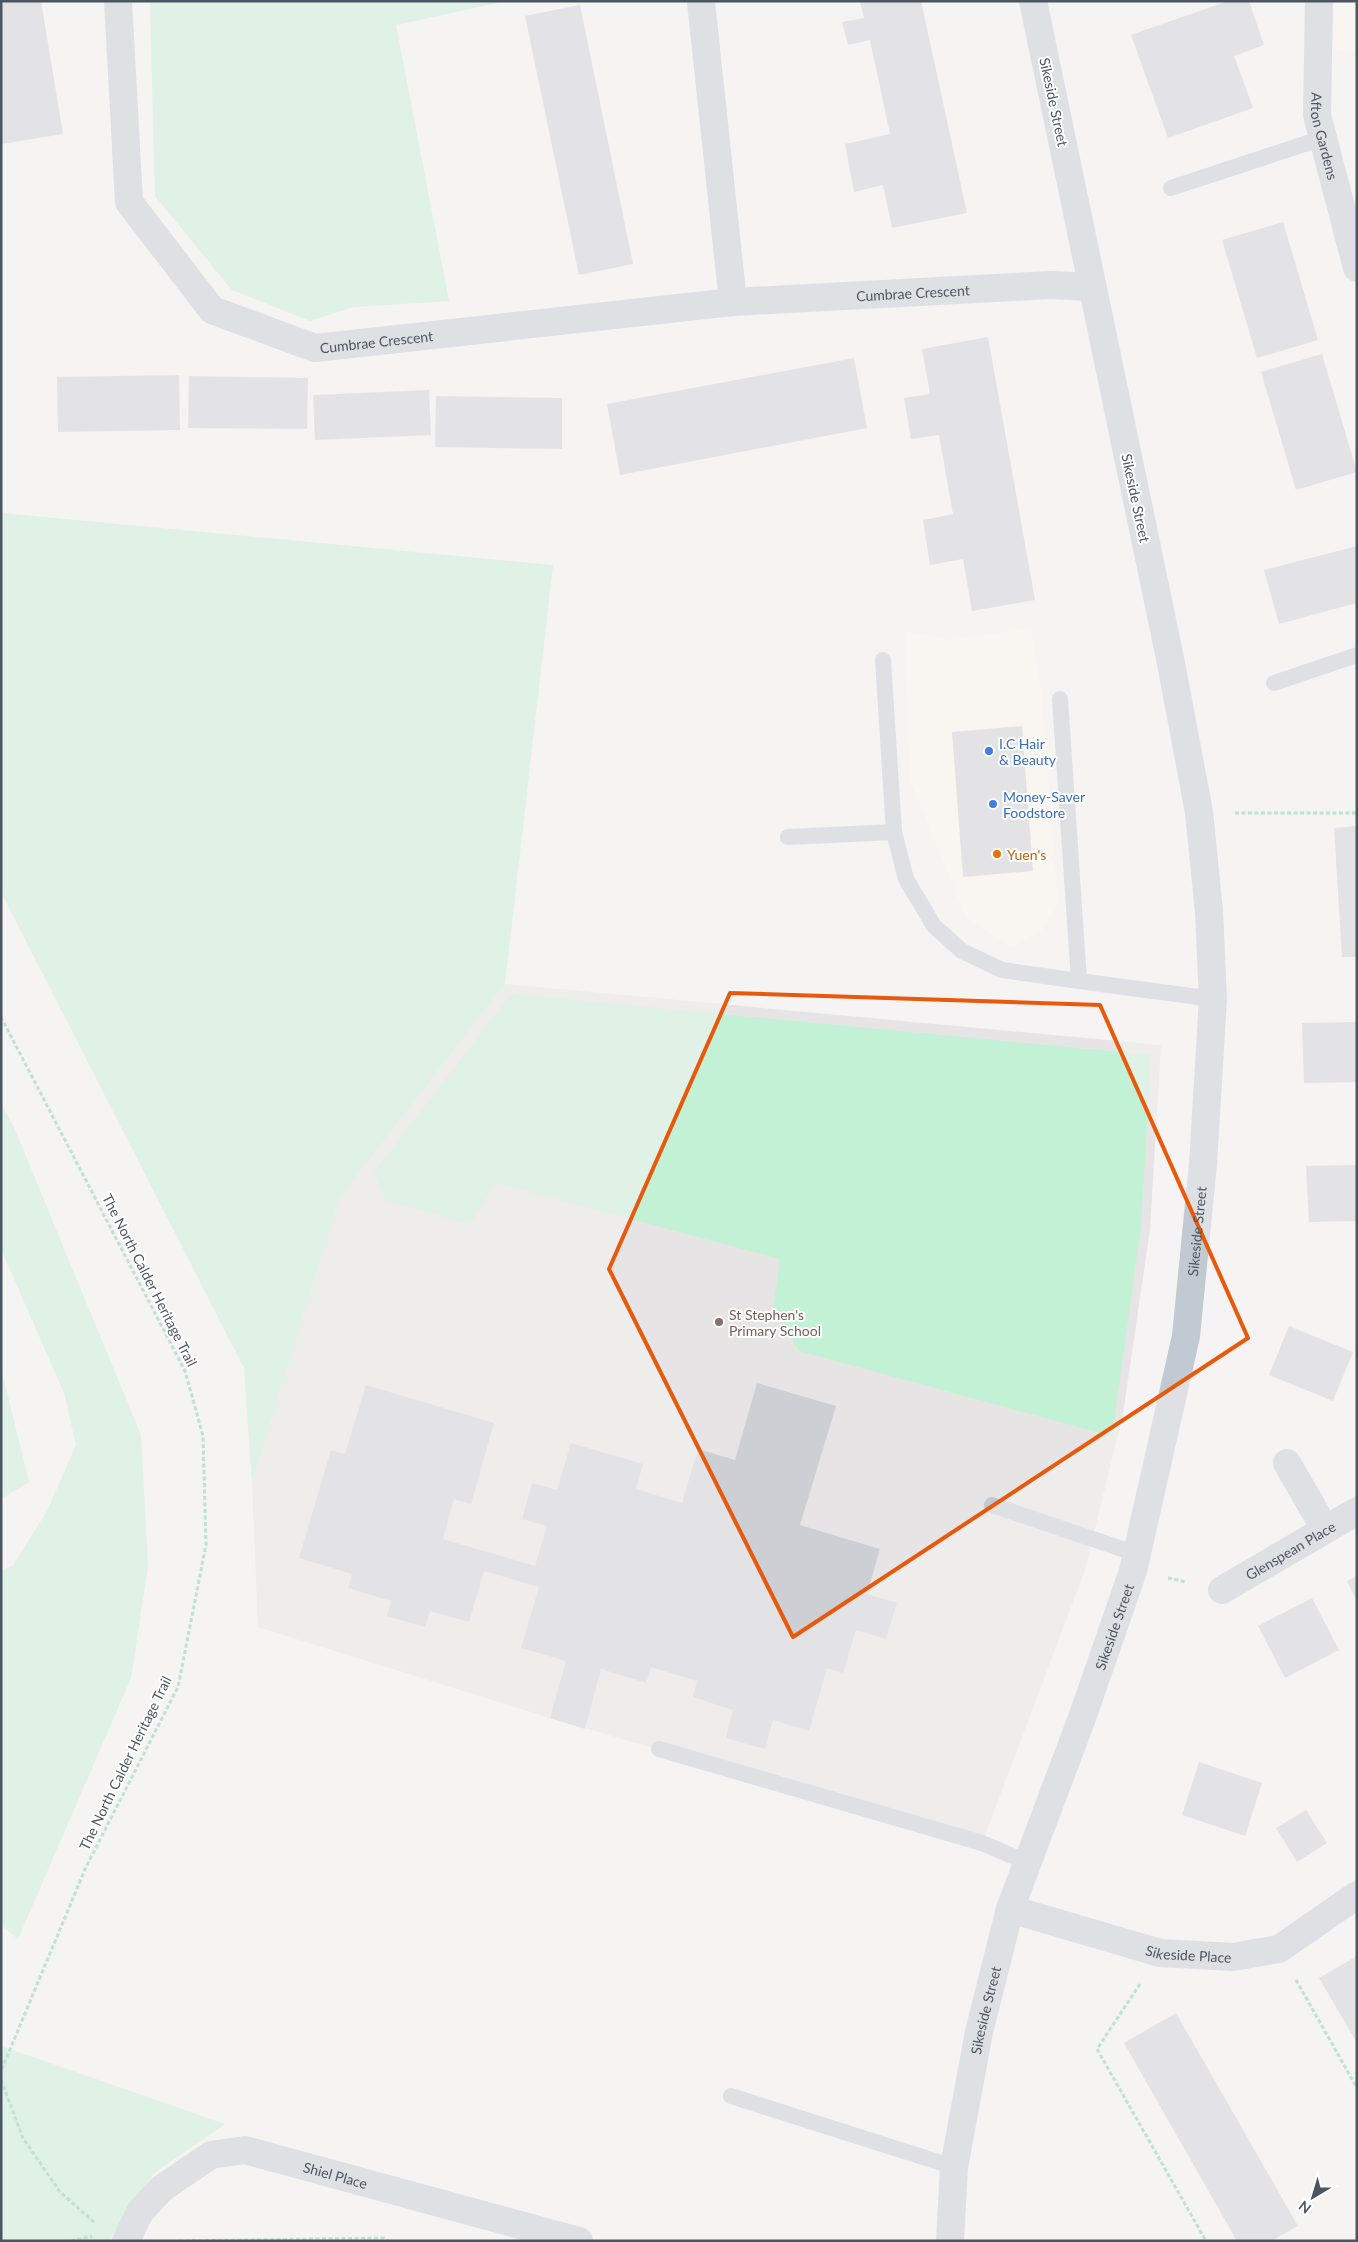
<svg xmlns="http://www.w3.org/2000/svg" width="1358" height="2242" font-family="Lato,sans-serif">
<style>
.commercial{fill:#fdf9ef}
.education{fill:#e6e4e5}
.green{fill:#c3f1d5}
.building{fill:#cdcfd5}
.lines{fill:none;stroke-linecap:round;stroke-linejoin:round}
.path{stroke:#7ad0a6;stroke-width:3;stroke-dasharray:4 2.5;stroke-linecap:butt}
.service{stroke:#c1cad2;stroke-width:16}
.minor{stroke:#c1cad2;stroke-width:28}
.tertiary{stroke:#c1cad2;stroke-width:28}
.marked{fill:none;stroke:#e8590c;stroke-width:4;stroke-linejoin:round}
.shop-dot{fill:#3f7fe0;stroke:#fff;stroke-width:2}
.food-dot{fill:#e8710a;stroke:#fff;stroke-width:2}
.education-dot{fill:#8d6e63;stroke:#fff;stroke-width:2}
.labels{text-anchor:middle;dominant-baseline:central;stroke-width:4;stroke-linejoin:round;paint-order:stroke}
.street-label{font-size:14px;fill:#4a5661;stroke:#fff}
.shop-label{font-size:14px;fill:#366cbe;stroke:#fff;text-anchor:start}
.food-label{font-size:14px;fill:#c56008;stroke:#fff;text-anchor:start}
.education-label{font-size:14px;fill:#785e54;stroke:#fff;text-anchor:start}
</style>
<rect width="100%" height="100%" fill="#f5f3f3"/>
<path class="commercial" d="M1334,1H1357V53L1334,49Z
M1031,628L1041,690L1058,904L1042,930L1013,947L967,919L910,780L905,631L950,640Z"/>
<path class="education" d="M505,984L1161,1045L1150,1229L1123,1414L1085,1570L982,1843L550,1718L258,1627L252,1483L339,1199Z"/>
<path class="green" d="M150,1H507L396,25L449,301L353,307L310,321L232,290L155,196Z
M1,513L553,565L505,984L339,1199L252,1483L244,1368L1,892Z
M511,994L1151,1055L1141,1227L1112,1436L799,1351L773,1310L780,1259L496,1183L470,1224L386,1200L374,1172Z
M1,1104L13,1125L141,1435L148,1566L131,1678L18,1939L1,1925V1571L13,1565L47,1511L76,1445L64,1393L1,1249Z
M1,1368L29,1482L1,1499Z
M1,2046L225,2124L154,2173L109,2241H1Z"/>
<path class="building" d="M1,1H41L63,134L2,144Z
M860,1H921L967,213L892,228L883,185L854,192L845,144L890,134L870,40L848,45L842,22L864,18Z
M1228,1H1249L1264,45L1234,56L1253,108L1168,138L1131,35Z
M580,5L633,264L579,275L525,16Z
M1283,222L1318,340L1257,358L1222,240Z
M988,337L1035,600L972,611L963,559L930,565L923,520L953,514L939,435L911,439L904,398L930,394L922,349Z
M1322,354L1357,472L1296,490L1261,372Z
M854,358L867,428L620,475L607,404Z
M179,375L180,430L58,432L57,377Z
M189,376L308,378L307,429L188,428Z
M429,390L431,435L315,440L313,395Z
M436,396L562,398V449L435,447Z
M1357,546V603L1279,624L1264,570Z
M1022,726L1033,871L963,877L952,732Z
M1357,826V957H1342L1334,828Z
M1357,1022V1082L1304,1083L1302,1023Z
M1357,1165V1221L1309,1222L1306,1166Z
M1289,1326L1353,1352L1333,1401L1269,1375Z
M757,1383L836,1406L800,1525L880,1549L867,1594L897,1603L886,1639L856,1630L843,1673L827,1668L809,1731L773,1720L765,1749L726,1738L733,1710L693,1697L697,1681L651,1667L646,1683L601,1669L585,1729L550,1718L566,1661L521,1648L539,1587L484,1571L469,1622L430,1611L425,1627L387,1616L391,1601L348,1588L352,1574L299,1558L331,1450L345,1454L366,1385L494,1423L471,1504L454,1499L443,1539L535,1566L547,1526L522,1519L532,1483L557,1490L571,1443L643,1464L636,1489L682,1503L698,1449L735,1460Z
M1357,1576V1601L1347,1581Z
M1312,1598L1339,1650L1285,1678L1258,1626Z
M1199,1762L1262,1783L1245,1836L1182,1815Z
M1306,1810L1327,1843L1297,1862L1276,1828Z
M1357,1956V2043L1319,1978Z
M1176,2013L1298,2226L1271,2241H1237L1124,2043Z"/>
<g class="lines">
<path class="path" d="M1235,813H1357
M1,1017L185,1371L203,1436L206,1545L178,1687L86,1867L1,2071
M1168,1578L1186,1582
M1296,1980L1357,2088
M1140,1984L1097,2049L1206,2241
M1,2080L23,2138L60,2192L95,2223
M71,2241L92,2236
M179,2241L384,2238L388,2241"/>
<path class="service" d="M1171,188L1323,138
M883,660L894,832L906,879L934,926L962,951L1002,970L1079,981
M1274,683L1357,655
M1060,699L1079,981L1213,999
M788,837L894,832
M992,1505L1137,1554
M659,1749L982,1843L1026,1862
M731,2096L954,2167"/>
<g class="minor">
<path id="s1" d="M118,1L129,202L212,310L315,348L733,302L1051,285L1092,287"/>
<path id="s2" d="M1319,1L1317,115L1357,268"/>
<path d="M701,2L733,302"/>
<path d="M1287,1463L1325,1529"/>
<path id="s3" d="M1222,1590L1357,1511"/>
<path id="s4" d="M1010,1909L1160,1953L1233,1957L1279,1949L1357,1895"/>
<path id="s5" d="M126,2241L140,2212L161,2189L211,2155L245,2150L579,2241"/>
</g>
<path class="tertiary" id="s6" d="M950,2241L954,2167L979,2032L1010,1909L1082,1718L1133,1571L1186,1336L1203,1164L1213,999L1209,912L1199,812L1171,663L1033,1"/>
</g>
<path d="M0 0H1358V2242H0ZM730,993L1100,1005L1248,1338L793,1637L609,1269Z" fill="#f5f3f3" fill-opacity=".55" fill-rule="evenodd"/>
<path class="marked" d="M730,993L1100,1005L1248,1338L793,1637L609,1269Z"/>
<g class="shop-dot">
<circle cx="989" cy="751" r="5"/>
<circle cx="993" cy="804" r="5"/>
</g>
<circle class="food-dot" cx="997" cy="854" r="5"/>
<circle class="education-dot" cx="719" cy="1322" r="5"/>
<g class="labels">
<g class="street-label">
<text transform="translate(1054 102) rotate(78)">Sikeside Street</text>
<text stroke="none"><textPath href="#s2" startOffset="136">Afton Gardens</textPath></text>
<text stroke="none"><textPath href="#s1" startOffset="1048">Cumbrae Crescent</textPath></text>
<text stroke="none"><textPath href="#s1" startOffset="509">Cumbrae Crescent</textPath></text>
<text transform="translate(1136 498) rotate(78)">Sikeside Street</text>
<text stroke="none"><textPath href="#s6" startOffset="1044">Sikeside Street</textPath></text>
<text transform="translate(150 1280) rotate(63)">The North Calder Heritage Trail</text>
<text stroke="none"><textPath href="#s3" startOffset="79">Glenspean Place</textPath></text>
<text stroke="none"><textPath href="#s6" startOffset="639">Sikeside Street</textPath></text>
<text transform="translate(125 1763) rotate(-64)">The North Calder Heritage Trail</text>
<text stroke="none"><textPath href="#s4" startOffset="185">Sikeside Place</textPath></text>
<text stroke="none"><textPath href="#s6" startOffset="234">Sikeside Street</textPath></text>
<text stroke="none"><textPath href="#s5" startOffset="252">Shiel Place</textPath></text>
</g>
<g class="shop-label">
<text x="999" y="743">I.C Hair<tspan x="999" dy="16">&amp; Beauty</tspan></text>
<text x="1003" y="796">Money-Saver<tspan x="1003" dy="16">Foodstore</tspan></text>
</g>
<g class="food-label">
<text x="1007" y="854">Yuen's</text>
</g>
<g class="education-label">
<text x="729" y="1314">St Stephen's<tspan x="729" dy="16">Primary School</tspan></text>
</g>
</g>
<rect width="1358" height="2242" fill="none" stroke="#4a5661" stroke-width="5"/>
<g transform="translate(1313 2197) rotate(218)" stroke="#ffffff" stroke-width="4" paint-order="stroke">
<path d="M0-4L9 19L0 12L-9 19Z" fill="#4a5661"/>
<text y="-8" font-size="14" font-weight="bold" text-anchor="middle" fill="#4a5661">N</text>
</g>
</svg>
